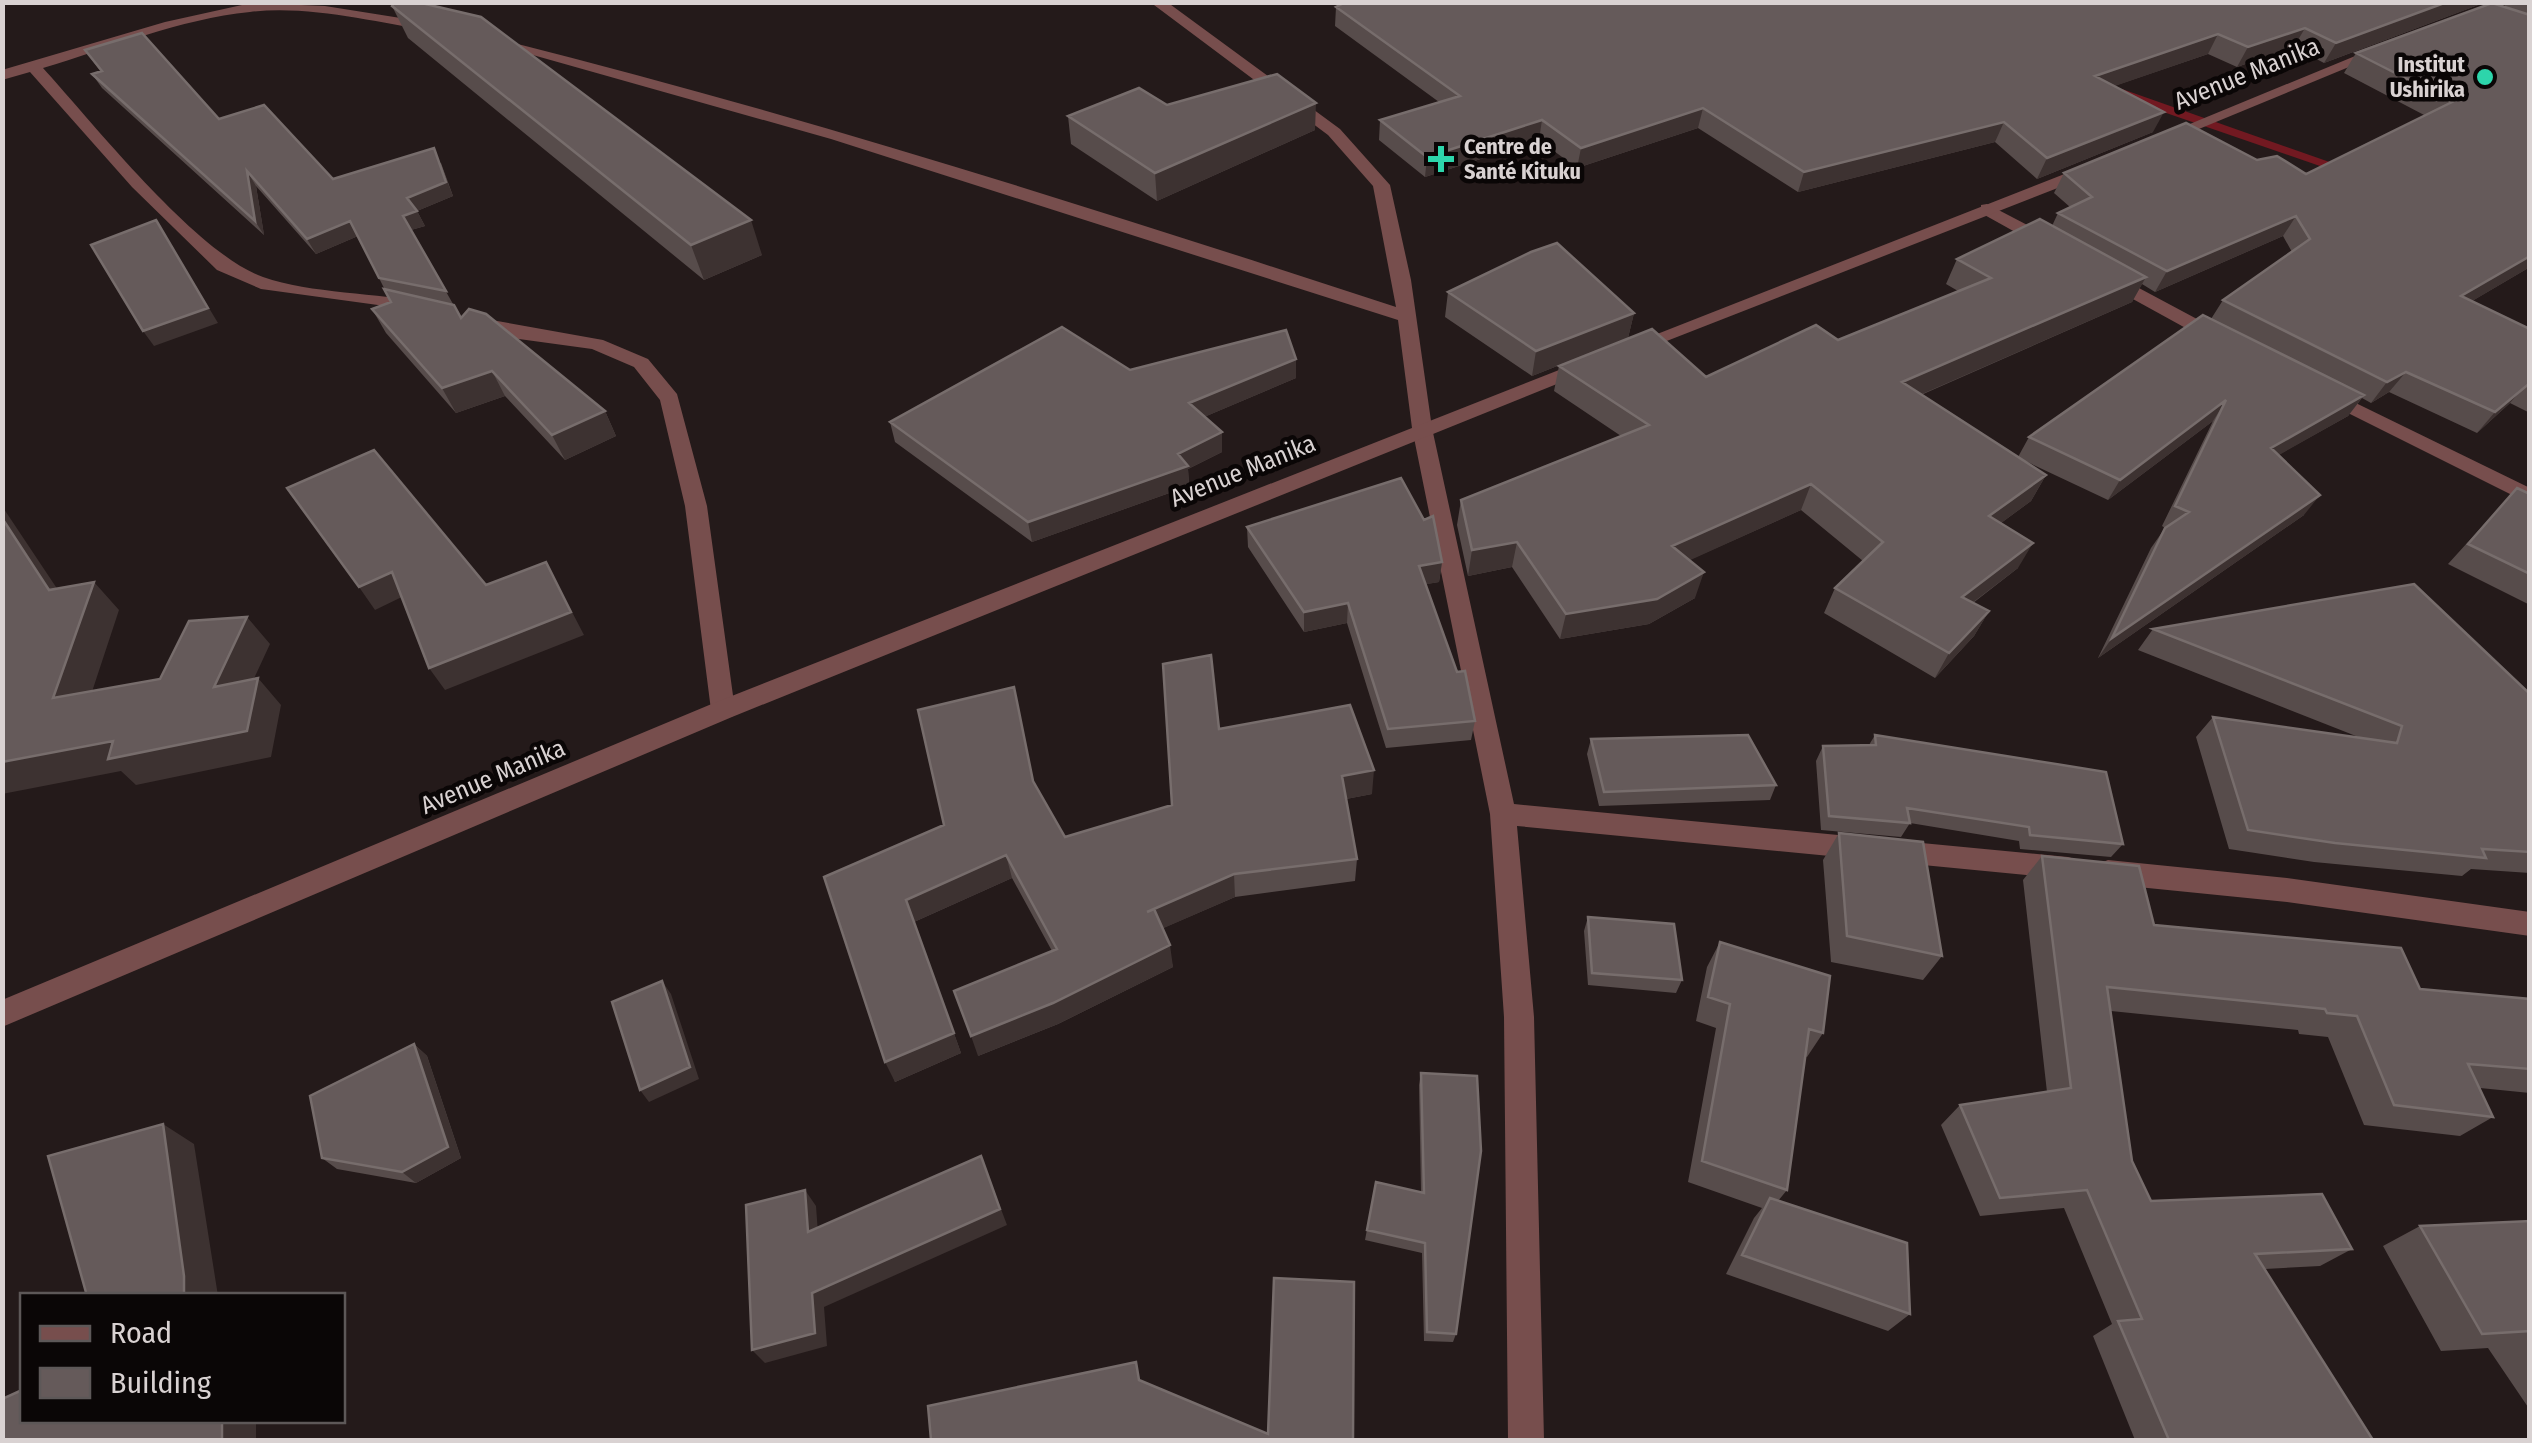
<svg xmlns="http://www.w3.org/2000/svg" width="2532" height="1443" font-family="'Fira Sans Condensed',sans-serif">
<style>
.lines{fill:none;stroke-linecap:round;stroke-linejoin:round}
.stream{fill:#721921;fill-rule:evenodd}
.minor{fill:#774e4d;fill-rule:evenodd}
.tertiary{fill:#774e4d;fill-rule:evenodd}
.wall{fill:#574c4b;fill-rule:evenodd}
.shaded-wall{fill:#3d3231}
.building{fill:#655a5a;stroke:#776d6c;stroke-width:2.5}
.poi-dot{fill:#2dd5ab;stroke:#0a0606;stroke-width:4}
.labels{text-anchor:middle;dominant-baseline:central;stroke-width:9;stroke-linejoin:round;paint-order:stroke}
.far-poi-label{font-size:22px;font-weight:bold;fill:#d9d2d2;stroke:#0a0606;text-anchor:end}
.street-label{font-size:25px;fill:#d9d2d2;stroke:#0a0606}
</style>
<rect width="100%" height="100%" fill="#241a1a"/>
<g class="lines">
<path class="stream" d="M2114,89H2122L2358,172L2346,175L2114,95Z"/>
<path class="minor" d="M1150,2H1167L1340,129L1390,185L1411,280L1432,428L1514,804L2068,857L2078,860L2082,868L2078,876L2068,879L1517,826L1534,1017L1544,1440H1508L1504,1017L1490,814L1412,428L1398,320L831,139L483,41L490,37C796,113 1096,209 1396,307L1373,186L1328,135Z
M251,3L325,6L432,23L439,27L432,31C374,22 309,5 250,12C180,19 110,48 43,68C93,123 197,254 263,277C311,294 377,292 429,304V312L261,289L217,270L132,187L30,72L2,80V70L165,22Z
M1987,204L2054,239L2057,243L2048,248L2042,247L1981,213V205Z
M2109,272L2225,334L2228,338L2218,344L2211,342L2102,282V274Z
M475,317L603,340L648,359L677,394L707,506L735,710L732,717H714L711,710L685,506L660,400L634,367L592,349L505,337L468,327L465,323Z
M2325,388L2530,488V504L2318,398L2315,394Z
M2108,860L2287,878L2530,912V936L2287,902L2108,884L2098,880L2094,872L2098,864Z"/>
<path class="tertiary" d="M2377,47L2390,50L2165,143L2151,140Z
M2090,164L2098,169L2096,173L1636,353L1629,355L1619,349Z
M1587,359L1597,365L1594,369L732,717L2,1027V1000L714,703Z"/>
</g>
<path class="wall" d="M1338,2H2486L2324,63L2294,47L2237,67L2208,54L2114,86L2153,132L2037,179L1995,142L1798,192L1698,128L1577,168L1539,140L1425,177L1379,140L1380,120L1439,102L1335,26L1336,7L1341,4Z
M2507,2H2530V267L2472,301L2530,329V413L2510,403L2477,433L2389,392L2371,403L2362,398L2348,416L2278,455L2304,515L2098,658L2151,548L2165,528L2162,526L2213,421L2108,500L2019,458L2046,475L2031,501L2001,523L2018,568L1973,603L1989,611L1974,636L1935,678L1824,613L1835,588L1863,561L1801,510L1689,560L1695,598L1649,624L1560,639L1512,567L1468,576L1457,525L1461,500L1621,436L1554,391L1559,366L1706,377L1838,340L1958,291L1946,284L1957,259L2052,226L2058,213L2070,207L2054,193L2064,173L2257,160L2306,174L2426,116L2344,73L2356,53L2504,7ZM2283,236L2292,252L2223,300L2211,319L2029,437L2018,457L1921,395L2132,302L2142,284L2155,292Z
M392,6L762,255L704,280L408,38Z
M85,50L333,179L441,163L453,196L417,211L425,226L411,230L461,318L605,411L616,436L565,460L505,396L456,413L386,333L372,309L391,302L358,236L316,254L256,186L264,235L102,88L92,74L100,71Z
M1167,105L1315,130L1157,201L1071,144L1068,116Z
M1448,292L1634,313L1628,338L1532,376L1445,317Z
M1296,359V378L1204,417L1222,452L1188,469L1189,486L1032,542L895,442L890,422L1130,370Z
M2517,488L2530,494V605L2448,564Z
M1247,527L1442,562L1439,582L1426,584L1475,721L1471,740L1386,748L1347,623L1304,632L1248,547Z
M2153,629L2530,694V873L2471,869L2462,876L2314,862L2229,849L2196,737L2213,717L2361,738L2138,650Z
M1219,729L1372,794L1346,799L1357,859L1355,881L1235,897L1163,928L1173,967L1058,1024L978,1056L1052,951L1012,878L914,922L961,1053L895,1082L824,877L944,825L1033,782L1065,837L1172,805Z
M1875,735L2123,844L2111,857L2020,849L2019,841L1910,823L1901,837L1821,830L1816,761L1823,746L1869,745Z
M1591,739L1776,785L1770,800L1599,806L1587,754Z
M1839,833L1942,956L1923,980L1831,962L1823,860Z
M2042,856L2154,925L2420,989L2530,999V1093L2480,1088L2493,1117L2460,1136L2364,1125L2328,1037L2299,1034L2298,1030L2111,1011L2132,1161L2151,1201L2352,1249L2320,1266L2265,1269L2373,1440H2135L2093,1336L2112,1324L2064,1208L1980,1216L1941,1125L1960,1105L2047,1092L2023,880Z
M1588,917L1682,980L1676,993L1588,985L1584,931Z
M1720,942L1823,1033L1807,1057L1805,1056L1787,1190L1778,1201L1910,1314L1888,1331L1726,1274L1754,1218L1762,1208L1688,1182L1716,1028L1696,1021L1707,967Z
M414,1044L427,1056L461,1158L416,1183L337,1169L322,1158Z
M1421,1073L1456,1334L1453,1342L1424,1341L1422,1253L1365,1240L1376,1182L1421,1192L1419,1085Z
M2530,1221V1410L2488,1348L2441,1351L2383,1246L2420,1226Z"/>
<path class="shaded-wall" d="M2447,2H2486L2324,63L2336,43Z
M2305,28L2294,47L2237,67L2248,47Z
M2218,34L2208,54L2086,96L2095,76Z
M1316,103L1315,130L1157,201L1155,173Z
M1703,108L1698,128L1577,168L1581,148Z
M2164,112L2153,132L2037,179L2047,158Z
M1542,120L1539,140L1425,177L1427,157Z
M2004,122L1995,142L1798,192L1804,172Z
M434,148L453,196L417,211L425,226L411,230L403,216L407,198Z
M247,171L256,186L264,235L255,221Z
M2296,216L2283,236L2155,292L2167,271Z
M156,220L218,323L154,346L143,331Z
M751,220L762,255L704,280L691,245Z
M350,221L358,236L316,254L307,239Z
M2530,256V267L2445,317L2461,296Z
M2146,277L2132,302L1890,408L1902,382Z
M1634,313L1628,338L1532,376L1536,351Z
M1296,359V378L1190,423L1189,403Z
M492,371L505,396L456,413L442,388Z
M2406,372L2389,392L2371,403L2387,382Z
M2528,382L2510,403L2477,433L2495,412Z
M2364,395L2348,416L2256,468L2271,448Z
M2226,400L2213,421L2108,500L2120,480Z
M605,411L616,436L565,460L552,435Z
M1222,432V452L1188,469L1189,486L1032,542L1028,522Z
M2046,475L2031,501L1975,542L1989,516Z
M1811,484L1801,510L1664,572L1672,546Z
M2320,495L2304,515L2098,658L2112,638Z
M2,506L76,617L49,590L2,518Z
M1517,542L1512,567L1468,576L1472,550Z
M2033,543L2018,568L1947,622L1962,597Z
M546,562L584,635L445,690L429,668Z
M1442,562L1439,582L1417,586L1419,566Z
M392,572L408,594L375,610L359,587Z
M1704,572L1695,598L1649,624L1560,639L1566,614Z
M94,582L119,610L81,725L53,698Z
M1348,603L1347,623L1304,632V612Z
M1989,611L1974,636L1935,678L1949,653Z
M247,617L270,644L238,713L214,687Z
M258,678L281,705L271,757L136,785L121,771L2,794V762L113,741Z
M1374,770L1372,794L1341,800L1342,776Z
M1006,855L1012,878L914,922L961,1053L895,1082L885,1062L906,900Z
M1234,874L1235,897L1150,934L1147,912Z
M1170,945L1173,967L1058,1024L978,1056L971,1036Z
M662,981L671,994L699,1079L649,1102L640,1090Z
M414,1044L427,1056L461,1158L416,1183L402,1172Z
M163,1124L194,1144L218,1296H184Z
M981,1156L1007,1225L824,1307L827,1346L765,1363L752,1350L812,1293Z
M805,1190L816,1206L819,1247L808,1232Z
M222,1420H256V1440H222Z"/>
<path class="building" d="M395,2H417L481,17L751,220L691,245L392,6Z
M1346,2H2447L2336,43L2305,28L2248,47L2218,34L2095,76L2164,112L2047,158L2004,122L1804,172L1703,108L1581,148L1542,120L1427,157L1380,120L1460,96L1336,7Z
M2492,3L2530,15V256L2461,296L2530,329V383L2495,412L2406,372L2387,382L2223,300L2310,239L2296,216L2167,271L2058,213L2092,197L2064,173L2186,123L2257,160L2277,156L2306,174L2452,102L2356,53Z
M142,33L219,119L264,105L333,179L434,148L446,182L407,198L417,211L403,216L446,291L379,278L350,221L307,239L247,171L255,221L92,74L102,71L85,50Z
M1277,74L1316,103L1155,173L1068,116L1139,88L1167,105Z
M2040,219L2146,277L1902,382L2046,475L1989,516L2033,543L1962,597L1989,611L1949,653L1835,588L1883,542L1811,484L1672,546L1704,572L1657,599L1566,614L1517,542L1472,550L1461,500L1649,425L1559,366L1652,329L1706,377L1816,325L1838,340L1991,278L1957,259Z
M156,220L208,308L143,331L91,245Z
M1557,243L1634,313L1536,351L1448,292L1531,252Z
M384,289L454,305L461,318L469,309L486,314L605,411L552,435L492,371L442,388L372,309L391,302Z
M2203,315L2364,395L2271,448L2320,495L2112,638L2165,528L2189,512L2175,506L2226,400L2120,480L2029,437Z
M1062,327L1130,370L1286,330L1296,359L1189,403L1222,432L1178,454L1188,466L1028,522L890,422Z
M374,450L486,585L546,562L571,612L429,668L392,572L359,587L287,488Z
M1401,478L1424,520L1433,516L1442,562L1419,566L1457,672L1465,671L1475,721L1388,729L1348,603L1304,612L1247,527Z
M2517,488L2530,494V574L2468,544Z
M2,518L49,590L94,582L53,698L160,679L189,621L247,617L214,687L258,678L247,731L108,759L113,741L2,762Z
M2414,584L2530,694V852L2482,849L2486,858L2335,843L2248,830L2213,717L2397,743L2402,726L2153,629Z
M1211,655L1219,729L1350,705L1374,770L1342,776L1357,859L1234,874L1147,912L1154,909L1170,945L1053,1003L971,1036L954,991L1057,949L1006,855L906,900L954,1033L885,1062L824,877L944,825L918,710L1014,687L1033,781L1065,837L1172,805L1163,664Z
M1748,735L1776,785L1604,792L1591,739Z
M1875,735L2106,772L2123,844L2030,835L2029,827L1907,808L1910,823L1829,816L1823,746L1876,745Z
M1839,833L1923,842L1942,956L1847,936Z
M2042,856L2139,866L2154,925L2401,948L2420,989L2530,999V1069L2468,1064L2493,1117L2394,1105L2357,1016L2327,1013L2325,1009L2107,987L2132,1161L2151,1201L2322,1194L2352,1249L2255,1254L2373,1440H2169L2118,1321L2142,1319L2087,1190L2000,1198L1960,1105L2071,1088Z
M1588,917L1674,924L1682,980L1592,973Z
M1720,942L1830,976L1823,1033L1809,1029L1787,1190L1702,1161L1730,1004L1708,997Z
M662,981L690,1067L640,1090L612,1002Z
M414,1044L448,1147L402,1172L322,1158L310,1096Z
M1421,1073L1477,1076L1481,1151L1456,1334L1427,1332L1425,1243L1367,1230L1376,1182L1424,1193Z
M163,1124L184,1276V1296H87L48,1156Z
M981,1156L1000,1209L812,1293L815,1333L752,1350L746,1205L805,1190L808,1232Z
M1770,1198L1907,1243L1910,1314L1742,1255Z
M2530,1221V1331L2482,1334L2420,1226Z
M1274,1278L1354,1282L1353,1439L1384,1440H931L928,1406L1136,1362L1139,1380L1268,1434Z
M22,1390V1420H222V1440H2V1399Z"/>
<g class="poi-dot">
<circle cx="2485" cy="77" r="10"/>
<path d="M1436 144h10v10h10v10h-10v10h-10v-10h-10v-10h10z"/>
</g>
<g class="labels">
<g class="far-poi-label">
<text x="2465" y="64">Institut<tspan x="2465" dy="25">Ushirika</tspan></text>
<text x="1464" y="146" text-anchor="start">Centre de<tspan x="1464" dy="25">Santé Kituku</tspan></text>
</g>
<g class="street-label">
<text transform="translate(2247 74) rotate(-22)">Avenue Manika</text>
<text transform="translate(1243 471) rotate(-22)">Avenue Manika</text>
<text transform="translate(493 777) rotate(-23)">Avenue Manika</text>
</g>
</g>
<rect width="2532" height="1443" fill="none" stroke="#d9d2d2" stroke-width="10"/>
<rect x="20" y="1293" width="325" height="130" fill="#0a0606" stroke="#5d5858" stroke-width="2.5"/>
<rect x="40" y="1326" width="50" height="15" fill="#774e4d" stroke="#5d5858" stroke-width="2.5"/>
<text x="110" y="1343" font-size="30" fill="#d9d2d2">Road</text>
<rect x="40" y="1368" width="50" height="30" fill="#655a5a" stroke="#5d5858" stroke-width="2.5"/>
<text x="110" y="1393" font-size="30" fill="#d9d2d2">Building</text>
</svg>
